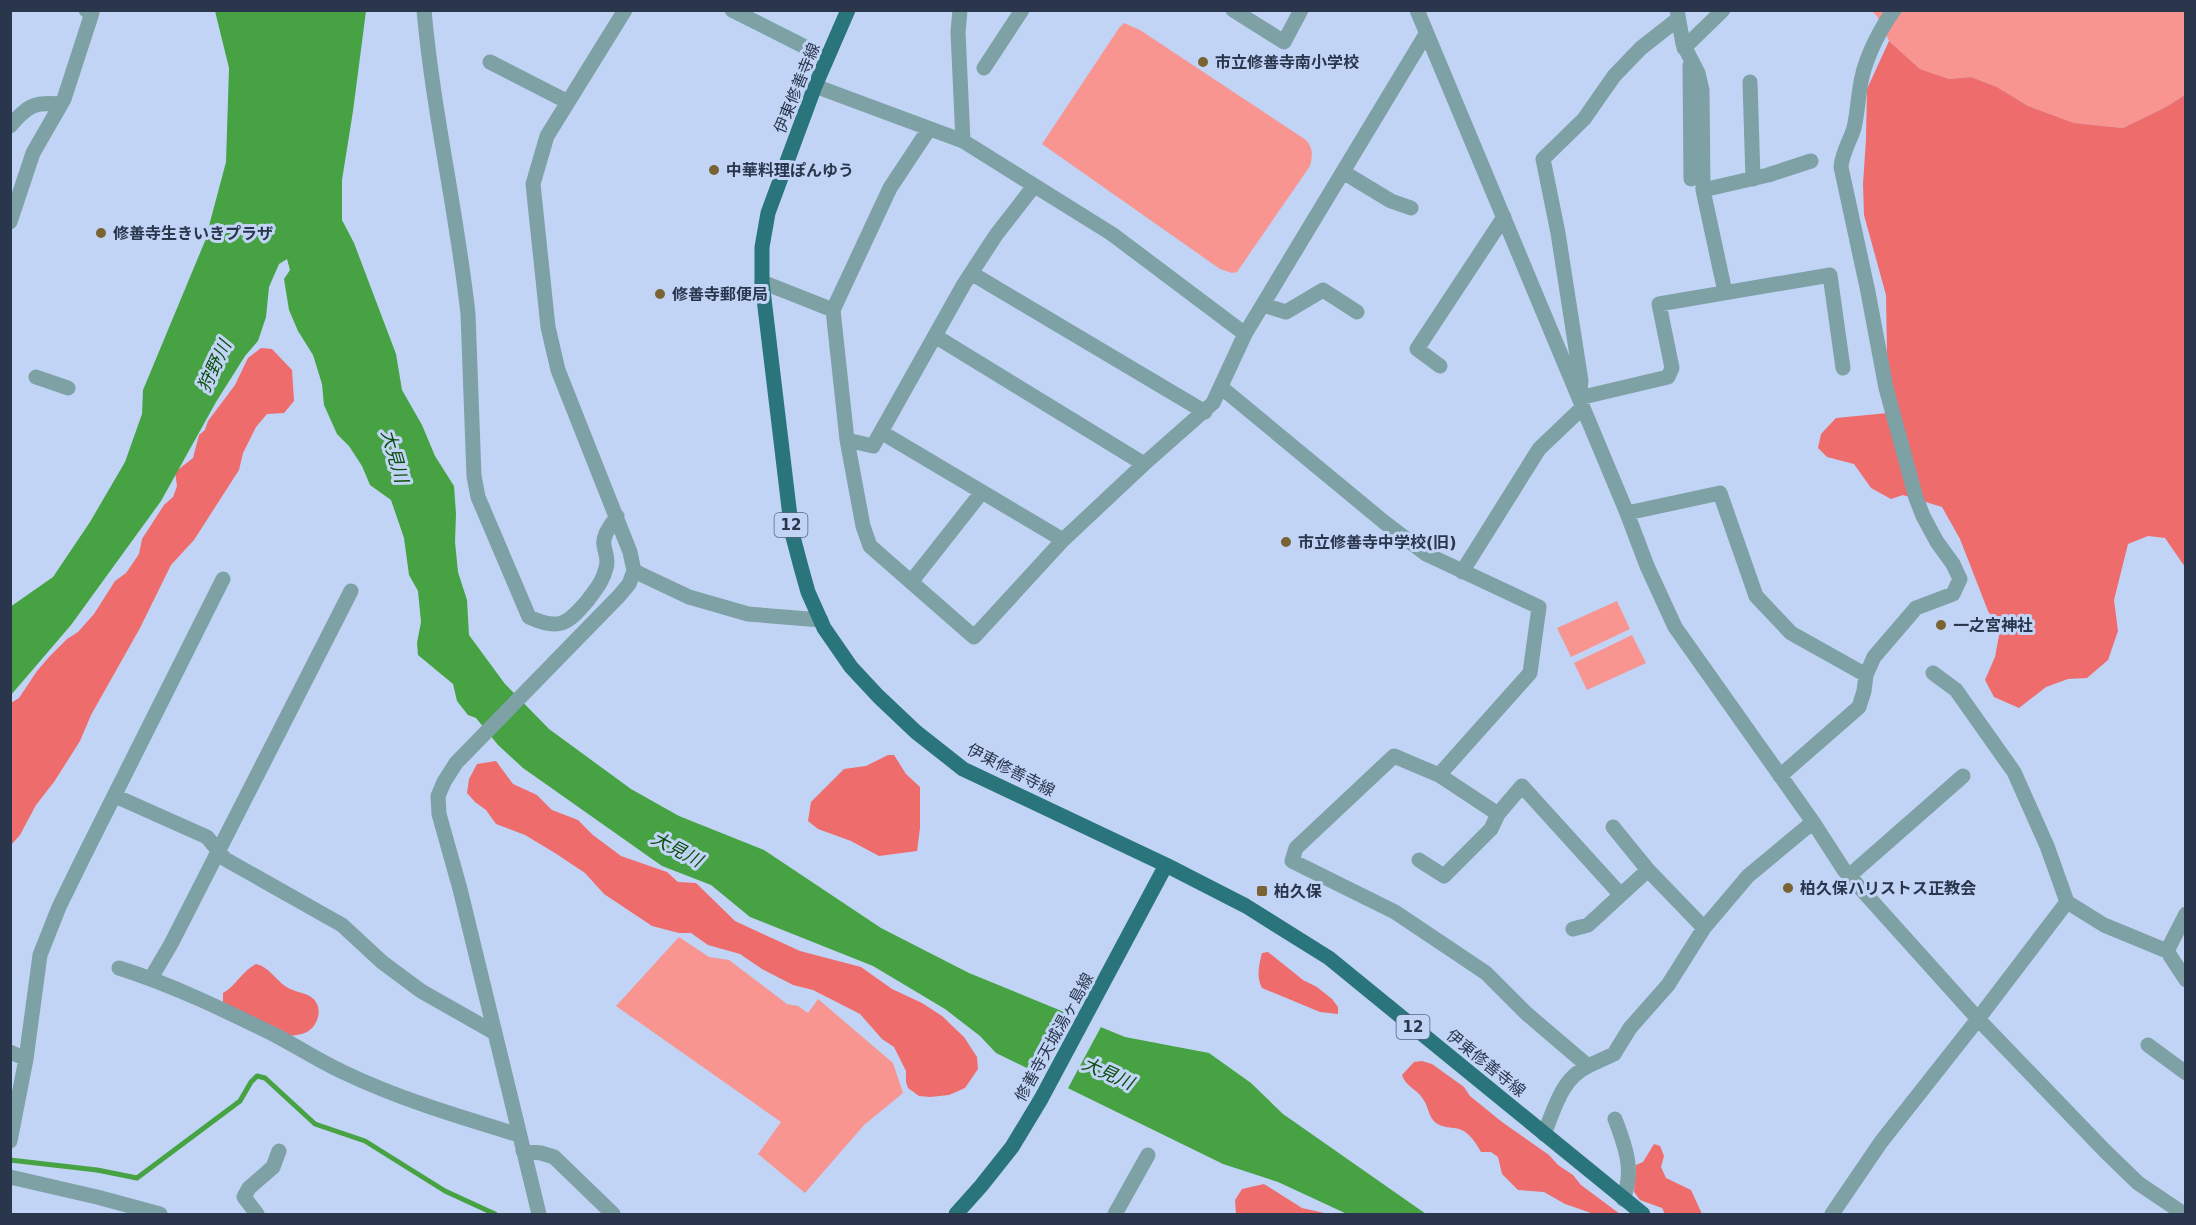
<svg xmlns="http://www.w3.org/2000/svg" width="2196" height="1225" font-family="'DejaVu Sans','Noto Sans JP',sans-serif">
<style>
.green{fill:#f89591}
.forest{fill:#ee6c6c}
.water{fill:#46a242}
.pier{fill:#c1d4f6}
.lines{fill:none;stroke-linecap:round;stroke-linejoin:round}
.stream{stroke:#46a242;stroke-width:5}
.minor{stroke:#7da1a4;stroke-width:15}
.major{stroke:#29757b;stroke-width:15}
.poi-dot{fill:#7a6233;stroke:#c1d4f6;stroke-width:2}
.labels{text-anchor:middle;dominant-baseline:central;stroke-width:6;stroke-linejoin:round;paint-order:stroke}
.shield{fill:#c1d4f6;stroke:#57657f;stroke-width:1.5}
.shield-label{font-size:15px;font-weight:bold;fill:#2a364c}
.poi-label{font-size:16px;font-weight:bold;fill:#2a364c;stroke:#c1d4f6;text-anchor:start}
.street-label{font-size:16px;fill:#2a364c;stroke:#c1d4f6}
.water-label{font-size:18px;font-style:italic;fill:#0d4e0c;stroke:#c1d4f6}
</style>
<rect width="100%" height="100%" fill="#c1d4f6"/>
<path class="green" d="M1872,11H2185V95L2166,107L2123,128L2074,123L2028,106L1997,87L1971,77L1949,79L1920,69L1889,41L1877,16Z
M1124,23L1140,30L1306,140C1313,149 1313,154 1310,166L1237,272L1232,273L1220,269L1042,144L1119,28Z
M1617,601L1630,629L1571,657L1557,628Z
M1632,635L1646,663L1587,690L1574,663Z
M679,937L709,957L729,960L787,1004L798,1006L808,1013L818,999L893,1063L903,1093L864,1125L805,1193L758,1154L781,1122L616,1006Z"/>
<path class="forest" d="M1889,41L1920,69L1949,79L1971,77L1997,87L2028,106L2074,123L2123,128L2166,107L2185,95V567L2165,538L2148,536L2128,544L2114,600L2118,631L2108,660L2087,678L2068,679L2046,687L2019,708L1994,697L1985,680L1995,657L2000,630L1988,611L1960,539L1942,507L1903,495L1891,499L1871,488L1854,464L1827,457L1818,448L1821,434L1836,418L1888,413L1886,295L1864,215L1863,184L1866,139L1867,89Z
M261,348L272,349L292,370L294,401L284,413L267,414L256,427L243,453L239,470L194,540L171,565L140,628L91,715L80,741L54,782L36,805L20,835L11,845V703L19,698L37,671L49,657L67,639L78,632L94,614L115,581L126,573L139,554L142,539L164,505L173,497L177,486L175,472L193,458L199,435L205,430L208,421L235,385L248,358Z
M888,755H894L906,774L920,787V828L917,851L879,856L851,841L818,829L808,821L811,802L844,769L866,766Z
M496,761L513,784L537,795L552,810L578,820L593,835L621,856L667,872L678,882L696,883L735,921L800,951L861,967L892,989L922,1003L942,1016L964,1037L977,1057L978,1069L965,1088L949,1095L930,1097L919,1096L908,1088L906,1082V1071L894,1047L882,1039L860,1014L813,990L793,985L762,969L740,954L708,945L691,933H679L652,926L604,894L585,873L555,853L525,835L496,824L486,810L475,802L467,793L469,779L477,764Z
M1268,952L1303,980L1317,987L1332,999L1338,1007V1014L1320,1012L1262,988C1256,977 1259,965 1262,953Z
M256,964C268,966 276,980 285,986C293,992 304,992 311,997C324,1006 319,1025 307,1032C301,1035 295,1035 289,1036C274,1023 256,1022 239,1013C233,1010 230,1004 223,1002V993C236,986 242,971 256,964Z
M1422,1061L1432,1064L1464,1087L1470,1096L1502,1122L1549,1155L1558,1165L1573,1175L1581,1185L1620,1214H1594L1565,1204L1544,1192L1518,1190L1502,1174L1498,1157L1491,1152H1481C1476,1143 1469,1132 1459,1129C1451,1127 1443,1128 1436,1123C1428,1117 1429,1107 1423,1099C1417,1089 1405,1086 1402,1075L1414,1062Z
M1654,1144L1660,1146L1664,1156L1661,1167L1666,1178L1691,1190L1702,1214H1665L1662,1208L1640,1200L1634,1192L1636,1165L1643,1162Z
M1264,1184L1302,1208L1329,1214H1236L1235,1200L1242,1189Z"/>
<path class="water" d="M215,11H366L353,111L342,180V220L354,243L396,354L402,390L422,425L435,456L454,486L456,514L455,542L458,572L467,600L469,635L505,684L549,729L631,789L679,816L764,850L881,928L969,973L1125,1037L1209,1053L1251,1083L1283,1114L1426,1214H1347L1278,1182L1223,1164L996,1053L980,1036L945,1009L873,966L750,917L711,885L662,866L523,768L498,745L476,718L468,715L457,701L453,684L418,655L417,643L421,622L418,591L409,575L404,538L391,500L370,485L362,466L349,446L337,434L324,405L322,384L313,355L298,331L289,310L284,279L290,270L287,259L279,264L269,287L266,317L258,341L245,356L216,402L161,501L71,625L11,695L10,607L53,577L90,522L125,462L142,414L143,390L205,241L226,162L229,68Z"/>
<path class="pier" d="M1065,1010L1102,1025L1067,1090L1032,1072Z"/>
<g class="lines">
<path class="stream" d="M10,1160L97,1170L137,1178L240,1101L251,1082L257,1076L265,1078L315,1124L365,1141L445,1191L495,1214"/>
<path class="minor" d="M424,10C433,112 457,212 468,314L474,476L478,497L529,617C559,631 568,624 588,600C596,589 603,581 606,568C609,558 605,554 604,545C602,535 612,524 617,516
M732,10L827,58
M960,10L958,32L963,141
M1233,10L1284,42L1301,10
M1417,10L1627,513L1647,566L1675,627L1813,822L1844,870L1978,1019L2105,1151L2138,1183L2184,1214
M1677,10L1683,44L1698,73L1702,90L1703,190L1725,292
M1678,19L1641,48L1614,76L1584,119L1543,159L1558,233L1581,381L1579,398L1668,377L1672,368L1659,304L1830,275L1843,368
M1684,48L1723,10
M490,62L568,102
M1690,65L1691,179
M984,68L1022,10
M1750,82L1753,179
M815,86L963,141L1112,234L1245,334
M10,126C28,105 34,102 61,104
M929,129L890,188L833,310L847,440L863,526L870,546L974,637L1063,540L1144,464L1213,403L1245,334L1426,34
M1343,172L1391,201L1411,208
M1703,190L1768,175L1811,161
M10,222L33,153L64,99L92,13L86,10
M971,273L1205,412
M762,282L833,310
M1263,305L1286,312L1323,290L1357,312
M935,336L1144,464
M1440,366L1417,349L1504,217
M36,377L68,388
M1222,388L1384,522L1426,554L1539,607L1530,673L1439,775L1394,756L1296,848L1292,861L1395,912L1486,973L1527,1014L1588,1066L1614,1054L1630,1028L1668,985L1704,928L1748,876L1813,822
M881,432L1063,540
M847,440L873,446L964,284L996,235L1034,186
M1627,513L1720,493L1756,596L1791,633L1866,675L1864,691L1859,707L1780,776
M634,571L689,597L748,614L821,620
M1462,572L1539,449L1583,407
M911,582L982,492
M1933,673L1956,690L2014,772L2047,846L2067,902
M1866,675L1874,657L1916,608L1953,594L1960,579L1953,564L1937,542L1923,516L1916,498L1886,388L1868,292L1841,167C1842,153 1850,141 1854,128C1858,111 1858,94 1862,77C1867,55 1880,29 1894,10
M1439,775L1498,814
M115,796L207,837L225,859L342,925L382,962L421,991L495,1033
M1613,827L1648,870L1704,928
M1419,860L1444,876L1491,829L1498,814L1522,786L1620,894
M1849,876L1963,776
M1573,929L1588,925L1648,870
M2167,951L2186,980
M119,968C173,985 224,1010 275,1035C298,1047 319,1061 343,1072C399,1099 460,1117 519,1135
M151,978L171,944L351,591
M2148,1045L2186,1073
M10,1052L26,1059
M1615,1119C1625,1146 1635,1170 1623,1199
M1544,1134C1555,1108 1561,1079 1588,1066
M10,1141L26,1059L40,955L59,907L82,860L223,579
M523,1151L541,1153L554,1157L613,1214
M10,1177L97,1197L160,1214
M257,1214L244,1197L249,1188L273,1167L279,1151
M539,1214L460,889L439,814L438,796L444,782L456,763L619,596L629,584L634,571L630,552L558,370L548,327L533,184L547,136L625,10
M1115,1214L1148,1155
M1832,1214L1881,1142L1978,1019L2067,902L2104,925L2167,951L2186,914"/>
<path class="major" d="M848,10L815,86L768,213L762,247V282L792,533L801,567L808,592L824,628L851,667L878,696L916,732L963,769L1166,865L1246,906L1329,958L1643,1214
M956,1214L981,1186L1012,1147L1041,1099L1166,865"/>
</g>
<g class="poi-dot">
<circle cx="1203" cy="62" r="6"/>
<circle cx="714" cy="170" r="6"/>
<circle cx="101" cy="233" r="6"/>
<circle cx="660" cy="294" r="6"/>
<circle cx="1286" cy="542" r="6"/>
<circle cx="1941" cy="625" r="6"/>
<circle cx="1788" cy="888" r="6"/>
<rect x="1256" y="885" width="12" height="12" rx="3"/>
</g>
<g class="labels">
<g class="shield">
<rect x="774.5" y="513" width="33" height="24" rx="4.5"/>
<rect x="1396.5" y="1015" width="33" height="24" rx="4.5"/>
</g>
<g class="shield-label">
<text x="791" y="525">12</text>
<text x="1413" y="1027">12</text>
</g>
<g class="poi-label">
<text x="1215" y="62">市立修善寺南小学校</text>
<text x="726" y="170">中華料理ぽんゆう</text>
<text x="113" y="233">修善寺生きいきプラザ</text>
<text x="672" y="294">修善寺郵便局</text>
<text x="1298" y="542">市立修善寺中学校(旧)</text>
<text x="1953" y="625">一之宮神社</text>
<text x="1800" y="888">柏久保ハリストス正教会</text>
<text x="1274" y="891">柏久保</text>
</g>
<g class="street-label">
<text transform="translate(797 88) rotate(-68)">伊東修善寺線</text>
<text transform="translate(1011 770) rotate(27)">伊東修善寺線</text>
<text transform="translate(1054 1037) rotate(-61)">修善寺天城湯ヶ島線</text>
<text transform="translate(1486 1063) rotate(39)">伊東修善寺線</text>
</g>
<g class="water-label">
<text transform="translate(214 366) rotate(-65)">狩野川</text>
<text transform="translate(395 456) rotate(74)">大見川</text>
<text transform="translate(677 849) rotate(28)">大見川</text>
<text transform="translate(1108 1073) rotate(24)">大見川</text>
</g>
</g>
<rect width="2196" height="1225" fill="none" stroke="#2a364c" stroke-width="24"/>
</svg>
